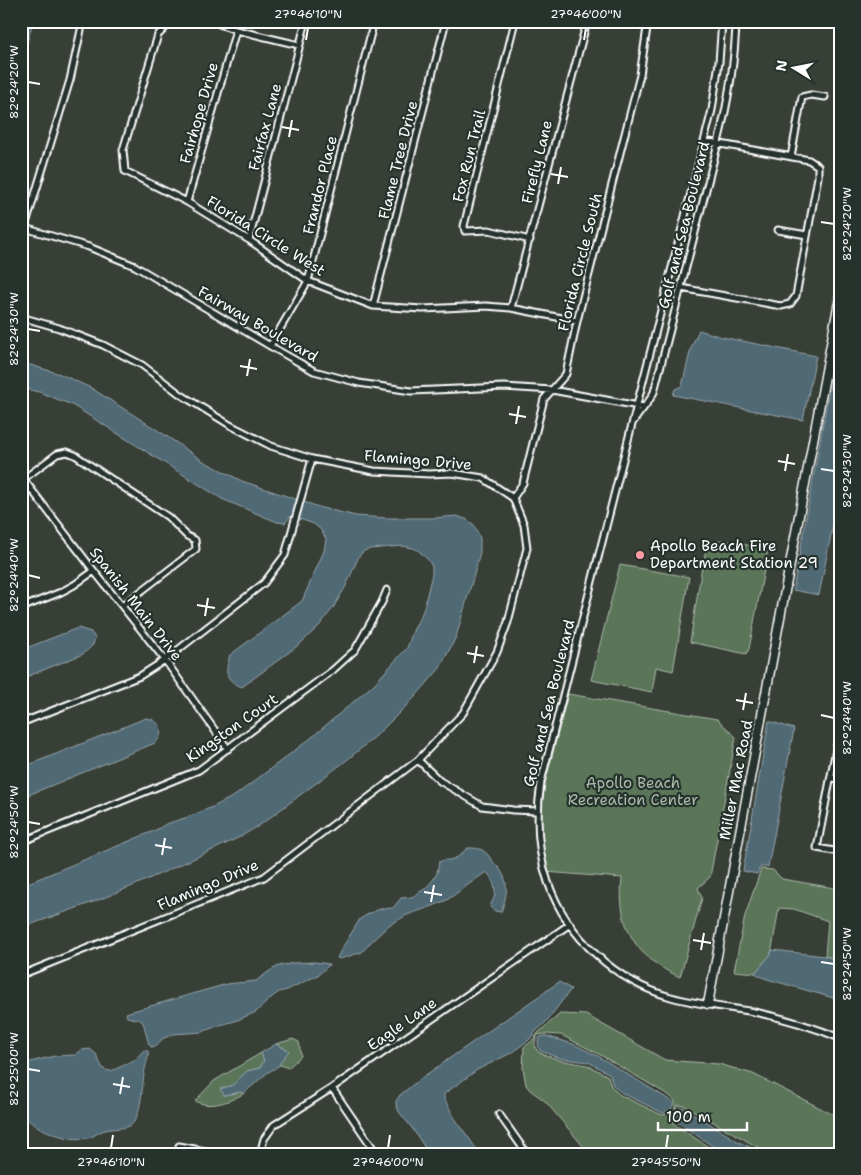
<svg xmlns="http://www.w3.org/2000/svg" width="861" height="1175" font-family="'Shantell Sans',sans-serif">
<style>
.green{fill:#5a7459;stroke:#acbaac}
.water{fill:#506974;stroke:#96a5ac}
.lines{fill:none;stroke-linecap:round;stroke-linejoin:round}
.street-casing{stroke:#fff;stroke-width:9}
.secondary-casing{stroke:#fff;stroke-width:11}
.street{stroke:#26332d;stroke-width:5}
.secondary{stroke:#26332d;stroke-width:8}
.ticks{fill:none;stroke:#fff;stroke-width:2}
.poi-dot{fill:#ff9aa2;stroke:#26332d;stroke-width:2}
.labels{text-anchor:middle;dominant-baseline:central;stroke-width:4.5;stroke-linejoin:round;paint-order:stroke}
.street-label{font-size:15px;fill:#fff;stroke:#26332d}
.poi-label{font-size:15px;fill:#fff;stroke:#26332d;text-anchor:start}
.park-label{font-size:15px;fill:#acbaac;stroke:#26332d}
.neatline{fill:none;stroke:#fff;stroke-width:2}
.ticks-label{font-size:12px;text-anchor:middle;fill:#fff}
</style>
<rect width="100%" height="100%" fill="#383f36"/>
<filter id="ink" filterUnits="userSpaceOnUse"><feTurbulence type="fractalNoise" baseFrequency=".02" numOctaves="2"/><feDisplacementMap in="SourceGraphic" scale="10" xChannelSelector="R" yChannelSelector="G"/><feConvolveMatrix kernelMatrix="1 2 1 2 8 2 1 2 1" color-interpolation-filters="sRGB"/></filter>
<g filter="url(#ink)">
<path class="green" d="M722,540L768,549L749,649L746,654L690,642L701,572L707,545Z
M620,565L689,577L673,671L656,667L652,692L591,680Z
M568,694L717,719L736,737L710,877L698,888L702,898L680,977C635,958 617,926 622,878L545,872L538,811Z
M761,869L773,870L782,879L840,889V960L825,956L828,921L794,909L779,908L771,954L755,973L734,971L745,916Z
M560,1014L586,1015L665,1060L719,1064L753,1074L840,1118V1154H770L685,1106L678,1105L675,1109V1101L670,1096L597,1053L561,1035C553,1035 546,1033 538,1035C534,1040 534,1047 538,1052L558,1060L587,1065L608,1076L611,1086L620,1095L662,1115L673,1112L674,1124L719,1154H594L588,1152L545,1101L530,1090L526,1085L523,1068L524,1047L531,1042L539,1032Z
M293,1039L299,1042L301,1056L288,1068L278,1064L284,1048L276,1044Z
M261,1053L264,1060L260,1068L247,1071L224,1095L241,1092L243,1094C229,1102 210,1109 195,1101L214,1081Z"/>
<path class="water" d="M21,21H33L21,65Z
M699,330L722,337L816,356L803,420L673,395L675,389L682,386L691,348Z
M840,330V489L819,595L793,590Z
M21,362L60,374L91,388L162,433L203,461L242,481L322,508L356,516L386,518H435L457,516L468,520L474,525L480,538V552L476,568L456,637L440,668L415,697L377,735L347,760L260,825L240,837L217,848L135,885L96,901L21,928V886L156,830L166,824L188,817L215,806L236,795L311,738L373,685L407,648L413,631L423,611L432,574V567L429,561L419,551L413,548L402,546L370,549L364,551L359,556L346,586L333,608L319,626L300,644L242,687C224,680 225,671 230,655L302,601L324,551L326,539L321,530L314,524L291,516L285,523L277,522L222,499L72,405L39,392L21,388Z
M78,628L91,632L95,638L93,645L83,654L21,679V650Z
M146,718C161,720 166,733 155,743L21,798V768Z
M769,721L794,729L768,867H760L757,874L743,871Z
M468,848C474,848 482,848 486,853C489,855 491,860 493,862C496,865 499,867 501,871C510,885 506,898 501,912L495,911L490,907C491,903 494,899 495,895C496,888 492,876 486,872L447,900L433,906L407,915L389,925L372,941L362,952L340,959L337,958L341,950L360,919L370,913L380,909L393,908L401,898L412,897L426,888L433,880L437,873L439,862C444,859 447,861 453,859C459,858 463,851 468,848Z
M772,950L825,956L840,960V1000L764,978L755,973L771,954Z
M314,962L329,964L328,966L318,975L287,990L279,992L272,997L256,1012L235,1021L220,1025L202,1032L173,1034L162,1039L157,1046L151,1047C145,1039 147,1028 141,1020L127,1017L126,1013L227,984L256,981L271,970L279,966L294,963Z
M559,982L571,989L546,1022L537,1030L529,1040L511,1053L477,1070L444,1094V1098L454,1117L480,1154H429L412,1128L399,1112L396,1104V1101L400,1095L420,1079Z
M546,1036L573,1044L596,1055L668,1099L673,1102V1106L671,1109L663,1113L622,1093L613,1085L610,1074L588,1062L558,1058L539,1050L538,1040L540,1037Z
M276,1044L289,1051L279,1064L280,1065L267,1073L243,1094L241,1092L224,1095L220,1089L233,1085L247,1071L260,1068L264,1060L261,1053Z
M90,1049L96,1054L102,1067L105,1070L111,1071L134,1061L144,1050L148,1051C149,1058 146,1063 145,1069C142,1082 142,1117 131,1125C125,1129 113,1128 105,1130C99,1131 94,1137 88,1138C69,1142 37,1130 24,1116L21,1117V1065L34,1061L55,1056L75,1055L82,1050Z
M679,1108H684L739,1142L765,1154H724L676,1121L675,1113Z"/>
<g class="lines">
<defs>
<path id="street" d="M172,21L158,35L123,150L125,171L187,202L249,240L308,281L373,306L423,309L486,306L511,308L577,321
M211,21L236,30L299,45
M515,21L464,226L465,231L489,230L530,240
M722,21L719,62L712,110L541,782C536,815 537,850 548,882C567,937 616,982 671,997C696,1004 723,1007 749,1011C780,1017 811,1026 840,1038
M837,21L840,22
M791,157L802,97L811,95L825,97
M187,202L236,30
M21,227L89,247L135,266L270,346L314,371L359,383L411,391L504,387L552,390L644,407
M778,230L807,235
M21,240L70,80L83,21
M249,240L306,21
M681,288L781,306L790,304L796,296L818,177V166L809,160L704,141
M373,306L446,21
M511,308L587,21
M21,317L59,328L103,345L142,365L180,394L230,425L271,446L312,459L374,471L429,474L452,473L483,478L513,498L524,525L527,548L508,622L497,652L463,713L418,760L264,877L21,975
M270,346L308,281L374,21
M634,421C640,411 649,403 654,392L718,143C728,103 735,63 736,21
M21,476L94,571L165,660L228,749
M22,480L57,454L67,452L75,455L168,517L187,536L195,540L196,549L122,606
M513,498L523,483L544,399L566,374L577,321L640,75L648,21
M21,608L61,592L74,585L94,571
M21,723L140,676L165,660L264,583L285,555L312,459
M837,744L817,848L840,852
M418,760L440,781L482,806L513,810L538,811
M831,778L840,779
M21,842L199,770L333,670L355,650L382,602L387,590
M332,1088L377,1154
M499,1114L527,1154
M179,1146L221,1154
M260,1154L264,1139L274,1125L332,1088L570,924"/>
<path id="secondary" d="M708,1004L840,296"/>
</defs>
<use href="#street" class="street-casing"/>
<use href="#secondary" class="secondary-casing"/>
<use href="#street" class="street"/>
<use href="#secondary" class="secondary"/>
</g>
</g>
<path class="ticks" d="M306,40L308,28M584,40L586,28M28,82L40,84M282,127L299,130M289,137L292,120M551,174L568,177M558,184L561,167M821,222L834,224M28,329L40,331M240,366L257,369M247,376L250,359M509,414L526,417M516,424L519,406M778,461L795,464M821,469L834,471M785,471L788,454M28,575L40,578M197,605L215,608M205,616L208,598M467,653L484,656M474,663L477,646M736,700L753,703M743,710L746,693M821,715L834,718M28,822L40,824M155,845L172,848M162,855L165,838M424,892L442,895M431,902L434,885M693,940L711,943M701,950L704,933M821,962L834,964M28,1069L40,1071M113,1084L130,1087M120,1094L123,1077M111,1148L113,1135M388,1148L390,1135M666,1148L668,1135"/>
<circle class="poi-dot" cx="640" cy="555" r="5"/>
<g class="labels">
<g class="street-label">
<text transform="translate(199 113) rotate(-74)">Fairhope Drive</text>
<text transform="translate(265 127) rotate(-75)">Fairfax Lane</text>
<text transform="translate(469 156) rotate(-76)">Fox Run Trail</text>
<text transform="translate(398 160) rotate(-76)">Flame Tree Drive</text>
<text transform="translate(537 162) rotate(-76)">Firefly Lane</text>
<text transform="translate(320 185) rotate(-76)">Frandor Place</text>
<text transform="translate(684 225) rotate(-76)">Golf and Sea Boulevard</text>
<text transform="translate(266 236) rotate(32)">Florida Circle West</text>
<text transform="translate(580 262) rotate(-76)">Florida Circle South</text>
<text transform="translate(258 324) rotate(30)">Fairway Boulevard</text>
<text transform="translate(418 460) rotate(5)">Flamingo Drive</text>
<text transform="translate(136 604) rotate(52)">Spanish Main Drive</text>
<text transform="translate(549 703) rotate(-76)">Golf and Sea Boulevard</text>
<text transform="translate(232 728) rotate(-35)">Kingston Court</text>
<text transform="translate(736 780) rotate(-79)">Miller Mac Road</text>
<text transform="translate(208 885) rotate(-23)">Flamingo Drive</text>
<text transform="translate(402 1024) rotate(-35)">Eagle Lane</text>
</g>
<g class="poi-label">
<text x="650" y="546">Apollo Beach Fire<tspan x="650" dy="17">Department Station 29</tspan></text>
</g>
<g class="park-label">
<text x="633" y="783">Apollo Beach<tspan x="633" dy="17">Recreation Center</tspan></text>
</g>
</g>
<rect width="861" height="1175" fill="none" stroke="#26332d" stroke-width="55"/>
<g transform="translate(794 68) rotate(280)" stroke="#26332d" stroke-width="4" paint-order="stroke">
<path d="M0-4L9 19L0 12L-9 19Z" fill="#ffffff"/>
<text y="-8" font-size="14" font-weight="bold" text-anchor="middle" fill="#ffffff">N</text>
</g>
<path d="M658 1122v8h89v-8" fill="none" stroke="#ffffff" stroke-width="2.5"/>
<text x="666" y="1122" font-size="15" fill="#ffffff" stroke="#26332d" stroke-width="4" paint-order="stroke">100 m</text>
<rect x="28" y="28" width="806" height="1120" class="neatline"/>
<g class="ticks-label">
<text x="308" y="18">27°46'10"N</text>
<text x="586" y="18">27°46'00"N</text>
<text transform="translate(14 82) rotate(-90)" y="4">82°24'20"W</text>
<text transform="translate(847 224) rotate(-90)" y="4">82°24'20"W</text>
<text transform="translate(14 329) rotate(-90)" y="4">82°24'30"W</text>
<text transform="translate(847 471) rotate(-90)" y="4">82°24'30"W</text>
<text transform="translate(14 575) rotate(-90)" y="4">82°24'40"W</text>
<text transform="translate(847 718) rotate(-90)" y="4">82°24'40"W</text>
<text transform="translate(14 822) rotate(-90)" y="4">82°24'50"W</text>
<text transform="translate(847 964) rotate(-90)" y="4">82°24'50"W</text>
<text transform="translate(14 1069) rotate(-90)" y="4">82°25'00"W</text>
<text x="111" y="1166">27°46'10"N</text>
<text x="388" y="1166">27°46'00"N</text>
<text x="666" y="1166">27°45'50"N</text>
</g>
</svg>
